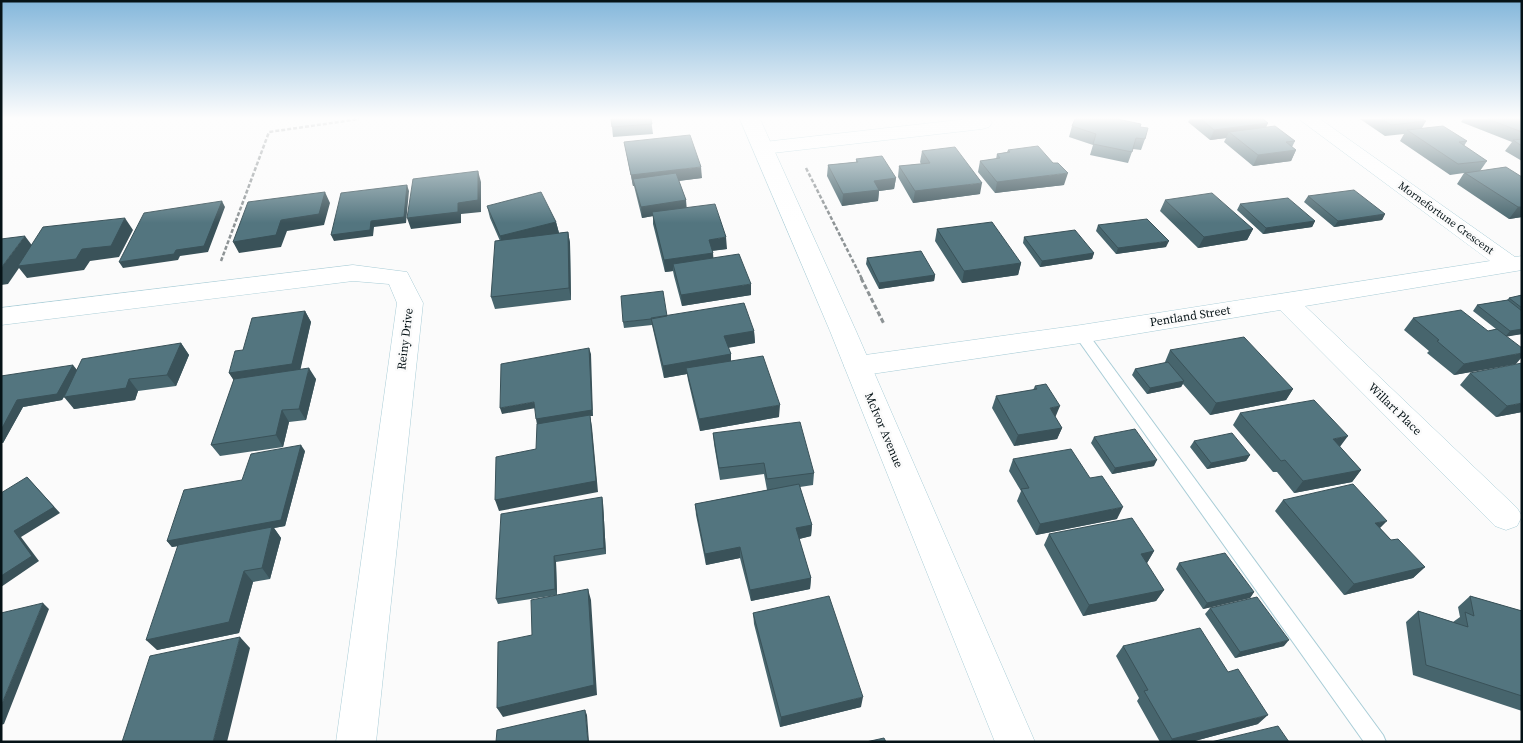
<svg xmlns="http://www.w3.org/2000/svg" width="1523" height="743" font-family="'Source Serif 4',serif">
<style>
.lines{fill:none;stroke-linecap:round;stroke-linejoin:round}
.lane-casing{stroke:#a9cdd7;stroke-width:2}
.street-casing{stroke:#a9cdd7;stroke-width:1}
.secondary-casing{stroke:#a9cdd7;stroke-width:1}
.path-far1{stroke:#8d9395;stroke-width:2.5;stroke-dasharray:4 2;stroke-linecap:butt}
.path{stroke:#8d9395;stroke-width:3;stroke-dasharray:5 2.5;stroke-linecap:butt}
.lane{fill:#fff;fill-rule:evenodd}
.street{fill:#fff;fill-rule:evenodd}
.secondary{fill:#fff;fill-rule:evenodd}
.wall{fill:#47656d}
.shaded-wall{fill:#3a5259}
.building{fill:#53757f;stroke:#3a5259}
.labels{text-anchor:middle;dominant-baseline:central;stroke-width:5;stroke-linejoin:round;paint-order:stroke}
.far-street-label{font-size:11px;fill:#061317;stroke:#fbfbfb}
.street-label{font-size:12px;fill:#061317;stroke:#fbfbfb}
</style>
<rect width="100%" height="100%" fill="#fbfbfb"/>
<g class="lines">
<defs>
<path id="lane" d="M1081,330L1086,331L1383,735L1386,742H1364L1076,337L1074,334Z"/>
<path id="street" d="M967,119H989L992,123L989,127L982,129L764,154L757,152L754,148L757,144L764,142Z
M1299,119H1320L1515,257L1522,256V270L1305,306L1517,508L1522,516L1517,526L1506,530L1495,526L1280,310L1081,343L858,376L848,373L844,366L848,359L858,356L1081,325L1490,261Z
M353,265L407,272L423,303L376,742H336L397,303L389,284L353,281L1,325V308Z"/>
<path id="secondary" d="M740,119H760L856,331L1035,742H995L830,331Z"/>
</defs>
<use href="#lane" class="lane-casing"/>
<use href="#street" class="street-casing"/>
<use href="#secondary" class="secondary-casing"/>
<path class="path-far1" d="M806,168L862,279
M221,261L269,132L359,119"/>
<path class="path" d="M861,278L884,324"/>
<use href="#lane" class="lane"/>
<use href="#street" class="street"/>
<use href="#secondary" class="secondary"/>
</g>
<path class="wall" d="M651,119L653,134L613,137L612,127Z
M1190,119H1263L1268,123L1266,127L1295,141L1292,147L1296,150L1291,161L1253,166L1224,142L1226,138L1210,140L1188,122Z
M1360,119H1422L1426,121L1422,128L1467,141L1464,146L1487,161L1480,171L1506,167L1522,217L1509,219L1457,184L1464,173L1450,175L1400,141L1404,134L1385,136Z
M1463,119H1522V161L1505,151L1512,142L1461,122Z
M1072,126L1140,127L1145,139L1141,150L1133,149L1128,163L1090,155L1093,145L1069,137Z
M624,142L702,178L679,181L686,200V208L727,249L712,251L713,258L751,295L682,306L674,276L673,271L665,272L653,224V216L642,218L634,186H633Z
M1008,150L1064,185L995,193L978,172L980,161L996,159L997,154L1007,152Z
M922,151L980,194L913,203L898,177L899,166L921,164L920,162Z
M856,159L896,178L894,189L879,191L878,201L842,206L827,176L828,165L856,162Z
M1308,196L1385,214L1382,220L1334,227L1304,202Z
M1165,200L1253,229L1247,240L1198,248L1160,211Z
M1240,204L1315,221L1312,227L1263,234L1237,210Z
M487,206L556,222L559,233L568,232L570,243L571,300L495,309L491,297L500,241L490,218Z
M1098,225L1166,247L1116,254L1096,231Z
M937,229L1021,263L1018,275L962,283L935,241Z
M1024,237L1094,253L1092,259L1040,267L1023,243Z
M867,258L935,275L934,281L879,289L866,264Z
M1522,295V334L1506,336L1516,364L1454,375L1427,353L1429,351L1404,330L1413,318L1488,331L1496,329L1473,311L1477,305L1507,300L1509,298Z
M305,311L311,322L300,369L316,379L306,420L289,422L283,447L220,456L211,445L234,380L229,373L243,350Z
M667,316L754,331L755,343L728,348L731,354V361L779,417L700,431L688,380L687,374L664,378L652,325L624,328L623,322Z
M181,343L189,355L176,386L138,391L135,400L74,409L66,394L62,400L23,407L3,443H1V376L77,370Z
M1170,350L1293,389L1286,400L1210,415L1183,384L1181,387L1147,394L1132,375L1135,369L1166,363L1165,362Z
M1470,373L1522,412L1496,417L1460,385Z
M1035,386L1062,428L1057,439L1014,446L992,408L996,396L1033,390Z
M1240,413L1340,447L1361,470L1352,482L1294,493L1277,472H1273L1233,425Z
M713,433L814,473L813,485L800,487L812,525L811,536L799,539L811,578L810,589L751,601L740,558L706,565L696,515L695,504L767,490L764,474L720,480L714,444Z
M1094,437L1154,466L1112,474L1091,443Z
M1194,441L1250,455L1246,461L1207,469L1190,447Z
M305,451L285,526L274,528L281,538L270,579L253,582L239,633L157,650L178,546L172,547L167,541L242,480Z
M1013,459L1090,478L1117,519L1036,535L1017,501L1021,491L1009,471Z
M602,497L603,503L606,554L556,562L557,595L498,604L496,599Z
M1283,500L1380,528L1391,540L1425,567L1413,578L1344,595L1275,511Z
M1049,534L1154,551L1147,563H1146L1164,590L1156,601L1083,616L1044,545Z
M1179,563L1254,592L1250,598L1203,609L1176,569Z
M1470,596L1522,611V711L1413,675L1406,622L1418,611L1453,622L1460,617L1458,607Z
M1210,608L1284,646L1235,658L1205,614Z
M753,613L861,707L780,727L754,624Z
M1123,646L1228,672L1258,724L1191,742H1160L1137,701L1139,698L1116,656Z"/>
<path class="shaded-wall" d="M1268,123L1263,134L1229,132L1226,138L1210,140L1214,130Z
M1296,150L1291,161L1253,166L1258,155Z
M701,167L702,178L635,186L633,179L634,186H633L631,175Z
M478,171L481,182V212L461,214V223L411,229L407,218L458,203Z
M1068,173L1064,185L995,193L997,182Z
M896,178L894,189L879,191L878,201L842,206L843,194L874,181Z
M982,183L980,194L913,203L915,191Z
M407,185L409,191L406,223L374,227L373,236L334,241L331,235L371,221Z
M325,192L330,203L324,225L287,231L281,247L239,253L233,242L281,220Z
M686,200L687,211L652,212L653,216L642,218L641,207Z
M222,201L225,207L208,252L180,256L178,260L123,268L119,262L176,250Z
M1518,207H1522V217L1509,219Z
M1385,214L1382,220L1334,227L1338,221Z
M125,218L133,230L119,257L90,261L84,270L27,278L19,268L8,284L1,285V268L25,236L34,248L82,249Z
M1315,221L1312,227L1263,234L1266,228Z
M556,222L559,233L503,247L500,236Z
M1253,229L1247,240L1198,248L1204,237Z
M568,232L570,243L571,300L569,288Z
M726,237L727,249L709,251V240Z
M1169,241L1166,247L1116,254L1118,248Z
M713,253L714,265L673,264V271L665,272L664,260Z
M1094,253L1092,259L1040,267L1042,261Z
M1021,263L1018,275L962,283L964,271Z
M935,275L934,281L879,289V283Z
M751,284V295L682,306L681,295Z
M305,311L311,322L299,376L236,384L229,373Z
M1522,329V334L1505,337L1510,331Z
M754,331L755,343L725,348L724,336Z
M181,343L189,355L176,386L167,375Z
M589,348L591,354L593,416H590L592,427L598,492L499,511L495,500L590,416L537,425L536,419Z
M1522,353V357L1516,364L1454,375L1464,364Z
M731,354V366L686,368L687,374L664,378L663,366Z
M73,365L78,371L62,400L23,407L3,443L1,441V430L17,400Z
M309,368L316,379L306,420L299,409Z
M129,379L138,391L135,400L74,409L64,397Z
M1184,381L1181,387L1147,394L1150,388Z
M1293,389L1286,400L1210,415L1216,403Z
M534,402L536,408L502,414L500,408Z
M1522,403V412L1496,417L1507,406Z
M780,405L779,417L700,431L699,419Z
M1060,406L1055,418L1050,408Z
M282,410L289,422L283,447L276,435Z
M1062,428L1057,439L1014,446L1018,435Z
M1348,436L1339,448L1333,439Z
M301,445L305,451L285,526L274,528L281,538L270,579L262,568L272,529L172,547L167,541Z
M1250,455L1246,461L1207,469L1211,463Z
M1157,460L1154,466L1112,474L1115,468Z
M1361,470L1352,482L1294,493L1303,481Z
M27,477L60,513L21,537L39,561L1,587V576L14,531Z
M602,497L603,503L606,554L604,548Z
M1123,507L1117,519L1036,535L1040,524Z
M1387,521L1376,532L1375,523Z
M812,525L811,536L795,540L796,528Z
M740,547V558L706,565L705,554Z
M1154,551L1147,563L1134,565L1141,554Z
M554,556L556,562L557,595L555,589Z
M1425,567L1413,578L1344,595L1354,584Z
M244,571L253,582L239,633L157,650L146,640Z
M811,578L810,589L751,601L750,590Z
M588,589L591,600L597,695L503,717L497,708Z
M1164,590L1156,601L1083,616L1089,605Z
M1254,592L1250,598L1203,609L1207,603Z
M43,603L49,609L4,724L1,725V706Z
M240,637L250,648L227,742H213Z
M1289,640L1284,646L1235,658L1240,652Z
M863,697L861,707L780,727L781,717Z
M585,710L587,715L589,742H588Z
M1268,715L1258,724L1191,742H1170L1172,739Z"/>
<path class="building" d="M611,119H651L652,124L612,127Z
M1075,119H1117L1141,124L1140,127L1148,128L1145,139L1136,138L1132,152L1093,144L1096,134L1072,126Z
M1201,119H1263L1268,123L1214,130Z
M1382,119H1422L1426,121L1391,125Z
M1488,119H1522V132Z
M1275,126L1295,141L1286,142L1296,150L1258,155L1229,132Z
M1443,126L1467,141L1459,142L1487,161L1458,164L1407,130Z
M690,135L701,167L631,175L624,142Z
M1522,139V146L1513,140Z
M1038,146L1053,163H1058L1068,173L997,182L980,161L1000,158L997,154L1010,152L1008,150Z
M955,147L982,183L915,191L899,166L930,163L922,151Z
M882,156L896,178L874,181L879,190L843,194L828,165L858,162L856,159Z
M1506,167L1522,177V207H1518L1465,173Z
M478,171V200L458,203V212L407,218L413,179Z
M676,173L686,200L641,207L633,179Z
M407,185L404,217L371,221L370,230L331,235L341,193Z
M1354,190L1385,214L1338,221L1308,196Z
M325,192L319,214L281,220L276,235L233,242L248,202Z
M541,192L556,222L500,236L487,206Z
M1212,193L1253,229L1204,237L1165,200Z
M1288,198L1315,221L1266,228L1240,204Z
M222,201L204,246L176,250L174,254L119,262L144,213Z
M715,204L726,237L709,240L713,253L664,260L652,212Z
M125,218L111,246L82,249L76,259L18,266L43,227Z
M1147,219L1169,241L1118,248L1098,225Z
M992,222L1021,263L964,271L937,229Z
M1075,230L1094,253L1042,261L1024,237Z
M568,232L569,288L491,297L495,241Z
M25,236L1,268V239Z
M921,251L935,275L879,283L867,258Z
M739,254L751,284L681,295L673,264Z
M663,291L667,316L651,319L623,322L621,296Z
M1522,295V308L1509,298Z
M1508,300L1522,311V329L1510,331L1477,305Z
M744,303L754,331L724,336L731,354L663,366L651,318Z
M1461,310L1488,331L1497,329L1522,348V353L1464,364L1437,341L1439,340L1413,318Z
M305,311L292,364L229,373L235,351L243,350L252,318Z
M1244,337L1293,389L1216,403L1170,350Z
M181,343L167,375L129,379L126,388L64,397L82,359Z
M589,348L592,410L536,419L534,402L500,408L501,364Z
M763,356L780,405L699,419L686,368Z
M1168,362L1184,381L1150,388L1135,369Z
M1522,363V403L1507,406L1470,373Z
M73,365L57,394L17,400L1,430V376Z
M309,368L299,409L282,410L276,435L211,445L234,379Z
M1046,384L1060,406L1050,408L1062,428L1018,435L996,396L1037,389L1035,386Z
M1314,400L1348,436L1333,439L1361,470L1303,481L1285,460L1281,461L1240,413Z
M590,415L596,481L495,500L496,457L536,449L537,424Z
M800,422L814,473L767,479L764,463L719,468L713,433Z
M1135,429L1157,460L1115,468L1094,437Z
M1232,433L1250,455L1211,463L1194,441Z
M301,445L281,520L167,541L184,490L242,480L251,454Z
M1071,449L1090,478L1102,476L1123,507L1040,524L1021,489L1029,488L1013,459Z
M27,477L54,507L14,531L32,556L1,576V493Z
M799,484L812,525L796,528L811,578L750,590L740,547L705,554L695,504Z
M1353,484L1387,521L1375,523L1391,540L1398,539L1425,567L1354,584L1283,500Z
M602,497L604,548L554,556L555,589L496,599L501,514Z
M1132,518L1154,551L1141,554L1164,590L1089,605L1049,534Z
M272,527L262,568L244,571L229,622L146,640L178,545Z
M1225,553L1254,592L1207,603L1179,563Z
M588,589L594,685L497,708L498,642L532,635L531,600Z
M829,596L863,697L781,717L753,613Z
M1470,596L1522,611V696L1426,665L1418,611L1468,627L1465,612L1474,616Z
M1257,597L1289,640L1240,652L1210,608Z
M43,603L1,706V613Z
M1200,628L1228,672L1238,669L1268,715L1172,739L1144,691L1148,690L1123,646Z
M240,637L213,742H122L150,656Z
M585,710L588,742H496L497,730Z
M1278,726L1289,742H1211Z
M884,738L886,742H866Z"/>
<linearGradient id="sky" x2="0" y2="1"><stop stop-color="#84b7db"/><stop offset="0.53" stop-color="#fdfdfd"/><stop offset="1" stop-color="#fdfdfd" stop-opacity="0"/></linearGradient>
<rect width="1523" height="223" fill="url(#sky)"/>
<g class="labels">
<g class="far-street-label">
<text transform="translate(1446 218) rotate(36)">Mornefortune Crescent</text>
</g>
<g class="street-label">
<text transform="translate(1190 316) rotate(-9)">Pentland Street</text>
<text transform="translate(405 339) rotate(-83)">Reiny Drive</text>
<text transform="translate(1395 409) rotate(44)">Willart Place</text>
<text transform="translate(884 430) rotate(67)">McIvor Avenue</text>
</g>
</g>
<rect width="1523" height="743" fill="none" stroke="#061317" stroke-width="5"/>
</svg>
